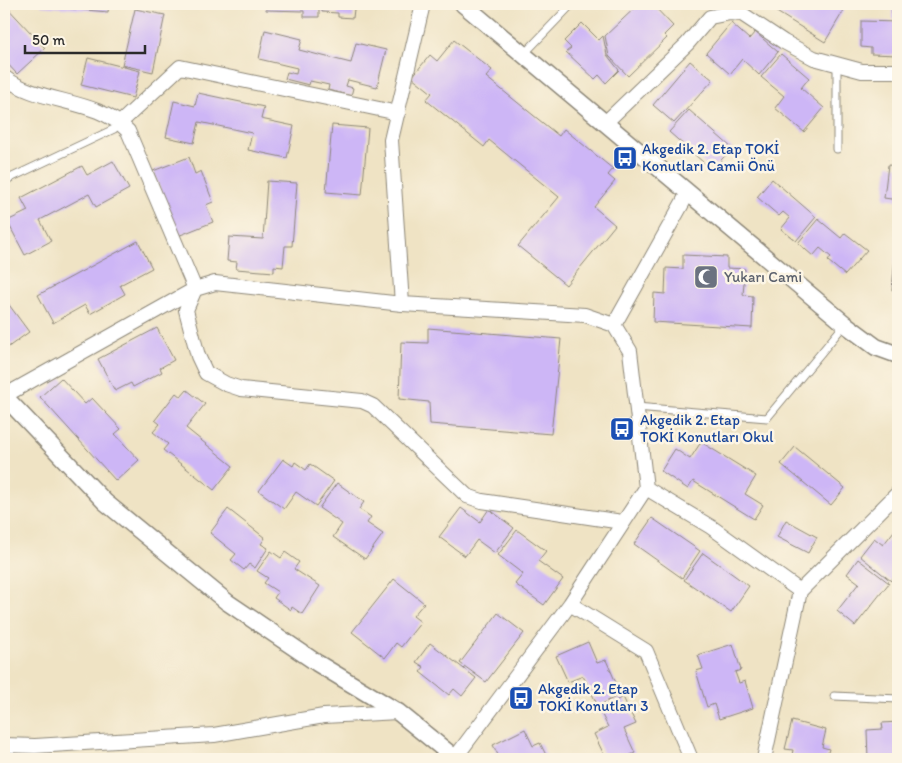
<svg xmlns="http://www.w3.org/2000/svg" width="902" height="763" font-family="Itim,sans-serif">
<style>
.building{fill:#cdb6f6}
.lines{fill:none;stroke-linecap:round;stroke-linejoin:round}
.service-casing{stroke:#8d8778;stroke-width:9}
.minor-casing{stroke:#8d8778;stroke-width:16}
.tertiary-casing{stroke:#8d8778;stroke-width:19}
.service{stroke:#fff;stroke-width:7}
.minor{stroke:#fff;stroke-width:14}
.tertiary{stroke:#fff;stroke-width:16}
.labels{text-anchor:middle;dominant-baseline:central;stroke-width:5;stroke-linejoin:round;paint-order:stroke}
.transit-label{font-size:15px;fill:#164399;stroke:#fcf5e5;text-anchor:start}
.worship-label{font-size:15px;fill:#5b616d;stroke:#fcf5e5;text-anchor:start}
</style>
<rect width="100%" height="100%" fill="#fcf5e5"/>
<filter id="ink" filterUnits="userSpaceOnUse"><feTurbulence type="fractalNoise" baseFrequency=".02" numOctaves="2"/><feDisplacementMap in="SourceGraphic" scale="10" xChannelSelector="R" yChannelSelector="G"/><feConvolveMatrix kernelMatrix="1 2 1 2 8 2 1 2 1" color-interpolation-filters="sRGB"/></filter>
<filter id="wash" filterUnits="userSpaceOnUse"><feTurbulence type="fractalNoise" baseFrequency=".0096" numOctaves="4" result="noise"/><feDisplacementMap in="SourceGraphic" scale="20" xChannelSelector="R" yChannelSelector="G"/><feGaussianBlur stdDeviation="1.12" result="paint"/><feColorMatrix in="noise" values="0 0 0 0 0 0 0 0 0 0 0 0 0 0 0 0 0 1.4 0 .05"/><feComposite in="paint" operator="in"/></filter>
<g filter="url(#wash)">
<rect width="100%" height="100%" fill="#efe3c4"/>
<g id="blocks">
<path class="building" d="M4,4L45,48L17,74L4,60Z
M41,4H109L108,12L41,6Z
M266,4H319V17H304V11L266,10Z
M322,4H381V11L354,9L353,18L338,17V13L322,12Z
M639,4L649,6L652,4L673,26L664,35L667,38L628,76L609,56L605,36Z
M768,4H834L844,10L825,42L767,6Z
M892,4H898V20L892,19Z
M135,9L165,15L153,72L122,65Z
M861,21L898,22V55L871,54V48L861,47Z
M582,23L599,40L603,36L607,55L619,70L606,83L599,75L595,79L566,52L571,48L564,41Z
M731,23L749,39L755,32L778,52L759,75L742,59L730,74L706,53Z
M265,30L302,39L299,50L351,63L356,43L386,50L377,87L348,80L346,86L353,88L351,96L328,90L329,85L310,81L309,85L285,79L287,72L296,74L297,68L259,59Z
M454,40L492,70L486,77L559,136L564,129L613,169L608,175L615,181L594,207L615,225L566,285L518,246L559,197L489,140L484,147L426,100L432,93L412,77L430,55L437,61Z
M781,54L809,78L801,88L824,108L804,132L775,108L784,96L761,77Z
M88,58L140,71L133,98L81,85Z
M690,61L713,80L674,123L653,105Z
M198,93L264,107L261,119L294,126L287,158L248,150L252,133L199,122L194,143L166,137L174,101L195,106Z
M689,110L732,148L712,170L669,132Z
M332,125L368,128L362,195L326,192Z
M189,157L195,174L201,171L213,202L206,205L213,222L178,236L153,171Z
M113,161L129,189L96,207L89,194L40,220L51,241L25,255L7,221L28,211L21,198L82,166L87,175Z
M888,165L898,166V200L884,198Z
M772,179L816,217L796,241L781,229L790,218L783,212L779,216L757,197Z
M267,181L297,183L292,246H285L283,267L274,266V272L236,269L237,262L227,261L229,237L263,239Z
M818,219L841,238L845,233L867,250L845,275L828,261L831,257L820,248L813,256L798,243Z
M138,241L152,268L120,285L125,294L90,314L85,305L53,323L38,295Z
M683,255L727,257V268L745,269L743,295L753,296L752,328L653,322L654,293L665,294L666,268L683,269Z
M895,257H898V291L892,290Z
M4,298L29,332L7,348L4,343Z
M157,328L174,360L160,368L162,372L133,387L131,383L115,391L98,359Z
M428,328L561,339L551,434L430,424L429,402L399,399L401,342L428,343Z
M61,378L85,404L92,398L121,429L115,434L139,460L116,481L40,397Z
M187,390L205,404L186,428L233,466L214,490L163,450L168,444L153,432L160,424L155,420L176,393L181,397Z
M701,442L756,476L745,494L763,505L754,519L693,481L688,489L661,471L675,449L690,459Z
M795,447L845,488L831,505L781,464Z
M283,459L293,466L295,462L306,470L310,464L334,481L316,506L296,492L284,509L259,491Z
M337,483L364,502L359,509L371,517L367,523L383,534L365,559L333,537L342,524L319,508Z
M461,508L480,522L489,509L514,528L495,553L477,540L465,556L439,537Z
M228,509L265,538L261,544L268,548L255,568L249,564L244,570L231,560L236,554L210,533Z
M652,518L700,551L682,578L634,544Z
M786,520L817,537L808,553L777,537Z
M898,526V571L891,581L860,556L874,538L883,545Z
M517,530L546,551L538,561L563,579L544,605L515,584L523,574L498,555Z
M271,551L281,558L285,552L299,562L294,569L320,586L302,614L292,607L291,610L274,598L278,592L264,583L268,578L257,571Z
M703,553L749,586L731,612L684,580Z
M858,559L889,583L855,626L837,611L859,583L847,574Z
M394,579L424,603L413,616L421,622L401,647L396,643L385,658L352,632Z
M498,613L524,633L486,682L460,663Z
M588,642L597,663L606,660L621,694L598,706L583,676L568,682L556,656Z
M430,643L476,678L462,696L454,689L449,695L420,672L424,667L416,662Z
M733,644L741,670L735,672L739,683L745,681L753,708L719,719L714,704L707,707L696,671L703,669L698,655Z
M623,697L636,724L624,729L635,753L622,759H606L594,734L608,727L599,709Z
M792,721L826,730L822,747L829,749L826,759H791L793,750L785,749Z
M898,722V759H868L867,730L883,729L882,723Z
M525,729L533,746L540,743L548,759H500L493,745Z"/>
</g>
</g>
<g filter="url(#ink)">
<use href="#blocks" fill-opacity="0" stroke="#8d8778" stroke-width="1"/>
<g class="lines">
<defs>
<path id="service" d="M524,54L572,4
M837,149V64
M4,181L114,129L120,123
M636,407L767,418L845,324
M834,696L898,699"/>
<path id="minor" d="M4,77C40,105 96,97 128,131L195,289L186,310L198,356L206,373L226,384L241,389L362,401L373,406L467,496L482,501L622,522
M120,123L180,67L398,113
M605,123L687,44L710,17L730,13L742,14L784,42L814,58L862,71H898
M402,304L391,140L423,4
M614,325L688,193
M4,396L195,289L215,283L402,304L585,315L614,325L630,351L646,488L570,604L455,758
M646,488L711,527L800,591
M570,604L646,651L691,759
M4,745L35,746L214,735L324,716L398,712
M764,759L800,591L898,493"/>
<path id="tertiary" d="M463,4L845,324L876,347L898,355
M4,396L105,502L227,602L317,663L398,712L456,759"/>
</defs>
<use href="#service" class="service-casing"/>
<use href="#minor" class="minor-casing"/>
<use href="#tertiary" class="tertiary-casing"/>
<use href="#service" class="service"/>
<use href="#minor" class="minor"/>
<use href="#tertiary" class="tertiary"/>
</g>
</g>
<defs>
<symbol id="bus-square" viewBox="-11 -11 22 22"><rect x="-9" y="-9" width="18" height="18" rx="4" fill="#1a4fb4" stroke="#fcf5e5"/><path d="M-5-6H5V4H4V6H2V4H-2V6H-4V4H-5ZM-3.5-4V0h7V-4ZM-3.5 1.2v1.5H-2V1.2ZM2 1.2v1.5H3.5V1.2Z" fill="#fff"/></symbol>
<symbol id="mosque-square" viewBox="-11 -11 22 22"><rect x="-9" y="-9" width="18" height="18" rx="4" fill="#6b7280" stroke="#fcf5e5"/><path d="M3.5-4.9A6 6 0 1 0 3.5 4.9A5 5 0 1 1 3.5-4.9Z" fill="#fff"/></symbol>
</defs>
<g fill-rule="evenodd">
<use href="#bus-square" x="611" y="144" width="28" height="28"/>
<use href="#mosque-square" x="692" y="263" width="28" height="28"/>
<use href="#bus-square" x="608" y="415" width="28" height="28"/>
<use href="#bus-square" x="507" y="684" width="28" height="28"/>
</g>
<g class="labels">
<g class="transit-label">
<text x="642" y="149">Akgedik 2. Etap TOKİ<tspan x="642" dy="17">Konutları Camii Önü</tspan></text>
<text x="640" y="420">Akgedik 2. Etap<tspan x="640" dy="17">TOKİ Konutları Okul</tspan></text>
<text x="538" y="689">Akgedik 2. Etap<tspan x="538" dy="17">TOKİ Konutları 3</tspan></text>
</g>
<g class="worship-label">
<text x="724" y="277">Yukarı Cami</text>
</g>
</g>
<rect width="902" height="763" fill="none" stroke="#fcf5e5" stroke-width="20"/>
<path d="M25 45v8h120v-8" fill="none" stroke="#2b2b2b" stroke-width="2.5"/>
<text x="32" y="45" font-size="15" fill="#2b2b2b" stroke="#fcf5e5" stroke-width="4" paint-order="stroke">50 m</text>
</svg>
